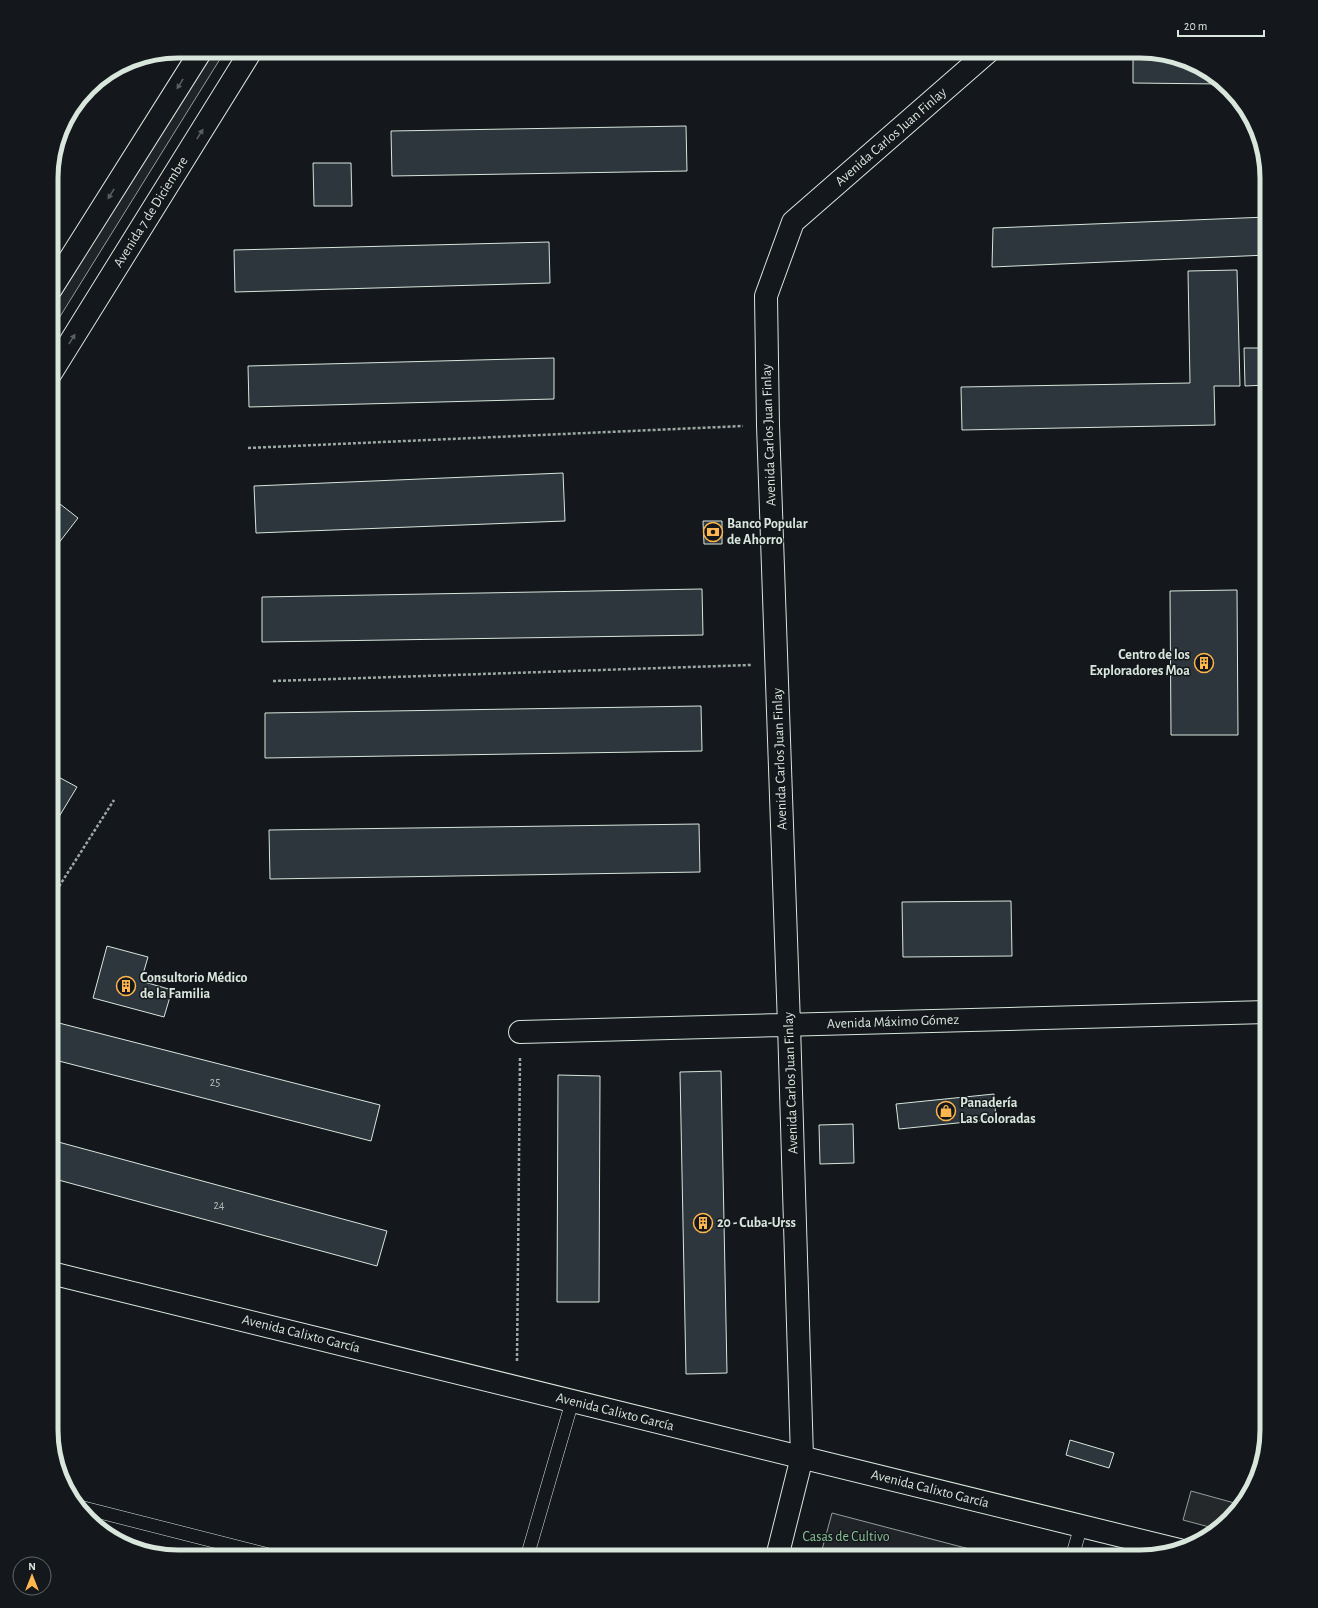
<svg xmlns="http://www.w3.org/2000/svg" width="1318" height="1608" font-family="'Alegreya Sans',sans-serif">
<style>
.green{fill:#202428;stroke:#939e99}
.parking{fill:#24282b;stroke:#939e99}
.building{fill:#2c363c;stroke:#d8e6dc}
.lines{fill:none;stroke-linecap:round;stroke-linejoin:round}
.lane-casing{stroke:#d8e6dc;stroke-width:14}
.street-casing{stroke:#d8e6dc;stroke-width:24}
.secondary-casing{stroke:#d8e6dc;stroke-width:24}
.path{stroke:#9da8a2;stroke-width:2.5;stroke-dasharray:3 2;stroke-linecap:butt}
.lane{stroke:#14181c;stroke-width:13}
.street{stroke:#14181c;stroke-width:22}
.secondary{stroke:#14181c;stroke-width:22}
.oneway{fill:#59605f}
.labels{text-anchor:middle;dominant-baseline:central;stroke-width:3;stroke-linejoin:round;paint-order:stroke}
.number-label{font-size:12px;fill:#adbab4}
.street-label{font-size:14px;fill:#d8e6dc;stroke:#14181c}
.poi-label{font-size:14px;font-weight:bold;fill:#d8e6dc;stroke:#14181c;text-anchor:start}
.park-label{font-size:14px;fill:#8ac095;stroke:#14181c}
.rim{fill:none;stroke:#d8e6dc;stroke-width:5}
</style>
<rect width="100%" height="100%" fill="#14181c"/>
<path class="green" d="M208,51H225L51,331V303Z
M832,1513L1000,1557H820Z"/>
<path class="parking" d="M1191,1491L1238,1504L1217,1529L1183,1520Z"/>
<path class="building" d="M1133,51H1148L1203,68L1221,84L1133,83Z
M686,126L687,171L392,176L391,131Z
M313,163H351L352,206H314Z
M1267,217V255L992,267L993,228Z
M549,242L550,283L235,292L234,250Z
M1237,270L1240,386H1214L1215,425L962,430L961,387L1190,383L1188,271Z
M1244,348H1267V385L1245,386Z
M554,358V399L249,407L248,366Z
M563,473L565,521L256,533L254,486Z
M51,497L78,518L58,544L51,539Z
M703,521H722V544H704Z
M702,589L703,635L262,642V597Z
M1237,590L1238,735H1171L1170,591Z
M701,706L702,751L265,758V713Z
M51,773L77,787L51,830Z
M699,824L700,872L270,879L269,830Z
M1011,901L1012,956L903,957L902,902Z
M107,946L148,957L141,981L172,990L164,1017L93,998Z
M51,1021L380,1105L371,1141L51,1059Z
M721,1071L727,1373L686,1374L680,1072Z
M558,1075L600,1076L599,1302H557Z
M994,1094L996,1119L899,1129L896,1104Z
M853,1124L854,1163L820,1164L819,1125Z
M51,1140L387,1231L377,1266L51,1178Z
M1070,1440L1114,1453L1109,1468L1066,1455Z"/>
<g class="lines">
<defs>
<path id="lane" d="M80,1507L277,1557
M527,1557L572,1402
M1072,1557L1081,1526"/>
<path id="street" d="M520,1032L1267,1012
M777,1557L802,1457L789,1025L768,425L766,296L793,222L989,51"/>
<path id="secondary" d="M51,289L201,51
M51,373L251,51
M51,1273L1179,1550"/>
</defs>
<use href="#lane" class="lane-casing"/>
<use href="#street" class="street-casing"/>
<use href="#secondary" class="secondary-casing"/>
<path class="path" d="M248,448L743,426
M273,681L751,665
M51,899L114,800
M517,1361L520,1058"/>
<use href="#lane" class="lane"/>
<use href="#street" class="street"/>
<use href="#secondary" class="secondary"/>
</g>
<defs><path id="oneway-solid" d="M-6-.8H1V-3.2L6.5 0L1 3.2V.8H-6Z"/></defs>
<g class="oneway">
<use href="#oneway-solid" transform="translate(180 84) rotate(122)"/>
<use href="#oneway-solid" transform="translate(200 134) rotate(-58)"/>
<use href="#oneway-solid" transform="translate(111 194) rotate(122)"/>
<use href="#oneway-solid" transform="translate(72 339) rotate(-58)"/>
</g>
<defs>
<symbol id="bank-ring" viewBox="-11 -11 22 22"><circle r="9.5" fill="#14181c" stroke="#ffb74d" stroke-width="1.5"/><path d="M-6-4H6V4H-6ZM0-2.3a2.3 2.3 0 1 0 0 4.6a2.3 2.3 0 1 0 0-4.6Z" fill="#ffb74d"/></symbol>
<symbol id="building-ring" viewBox="-11 -11 22 22"><circle r="9.5" fill="#14181c" stroke="#ffb74d" stroke-width="1.5"/><path d="M-4-6H4V6H1V3H-1V6H-4ZM-2.5-4.3h1.7v1.8h-1.7ZM.8-4.3h1.7v1.8H.8ZM-2.5-1h1.7V.8h-1.7ZM.8-1h1.7V.8H.8Z" fill="#ffb74d"/></symbol>
<symbol id="shop-ring" viewBox="-11 -11 22 22"><circle r="9.5" fill="#14181c" stroke="#ffb74d" stroke-width="1.5"/><path d="M-5-2.5h2.3a2.7 3.5 0 0 1 5.4 0H5L5.5 6h-11ZM-1.5-2.5h3a1.5 2.3 0 0 0-3 0Z" fill="#ffb74d"/></symbol>
</defs>
<g fill-rule="evenodd">
<use href="#bank-ring" x="702" y="521" width="22" height="22"/>
<use href="#building-ring" x="1193" y="652" width="22" height="22"/>
<use href="#building-ring" x="115" y="975" width="22" height="22"/>
<use href="#shop-ring" x="935" y="1100" width="22" height="22"/>
<use href="#building-ring" x="692" y="1212" width="22" height="22"/>
</g>
<g class="labels">
<g class="number-label">
<text x="215" y="1082">25</text>
<text x="219" y="1205">24</text>
</g>
<g class="street-label">
<text transform="translate(891 137) rotate(-41)">Avenida Carlos Juan Finlay</text>
<text transform="translate(151 212) rotate(-58)">Avenida 7 de Diciembre</text>
<text transform="translate(769 435) rotate(-92)">Avenida Carlos Juan Finlay</text>
<text transform="translate(780 759) rotate(-92)">Avenida Carlos Juan Finlay</text>
<text transform="translate(893 1022) rotate(-2)">Avenida Máximo Gómez</text>
<text transform="translate(791 1083) rotate(-92)">Avenida Carlos Juan Finlay</text>
<text transform="translate(301 1334) rotate(14)">Avenida Calixto García</text>
<text transform="translate(615 1412) rotate(14)">Avenida Calixto García</text>
<text transform="translate(930 1489) rotate(14)">Avenida Calixto García</text>
</g>
<g class="poi-label">
<text x="727" y="524">Banco Popular<tspan x="727" dy="16">de Ahorro</tspan></text>
<text x="1190" y="655" text-anchor="end">Centro de los<tspan x="1190" dy="16">Exploradores Moa</tspan></text>
<text x="140" y="978">Consultorio Médico<tspan x="140" dy="16">de la Familia</tspan></text>
<text x="960" y="1103">Panadería<tspan x="960" dy="16">Las Coloradas</tspan></text>
<text x="717" y="1223">20 - Cuba-Urss</text>
</g>
<g class="park-label">
<text x="846" y="1537">Casas de Cultivo</text>
</g>
</g>
<path d="M0 0H1318V1608H0ZM178 58H1140A120 120 0 0 1 1260 178V1430A120 120 0 0 1 1140 1550H178A120 120 0 0 1 58 1430V178A120 120 0 0 1 178 58Z" fill="#14181c" fill-rule="evenodd"/>
<path class="rim" d="M178 58H1140A120 120 0 0 1 1260 178V1430A120 120 0 0 1 1140 1550H178A120 120 0 0 1 58 1430V178A120 120 0 0 1 178 58Z"/>
<g transform="translate(32 1576)"><circle r="19" fill="#14181c" stroke="#626a69"/>
<path d="M0-3L7 15L0 10L-7 15Z" fill="#ffb74d"/>
<text y="-6" font-size="11" font-weight="bold" text-anchor="middle" fill="#d8e6dc">N</text>
</g>
<path d="M1178 30v6h86v-6" fill="none" stroke="#d8e6dc" stroke-width="2"/>
<text x="1184" y="30" font-size="12" fill="#d8e6dc" stroke="#14181c" stroke-width="3" paint-order="stroke">20 m</text>
</svg>
